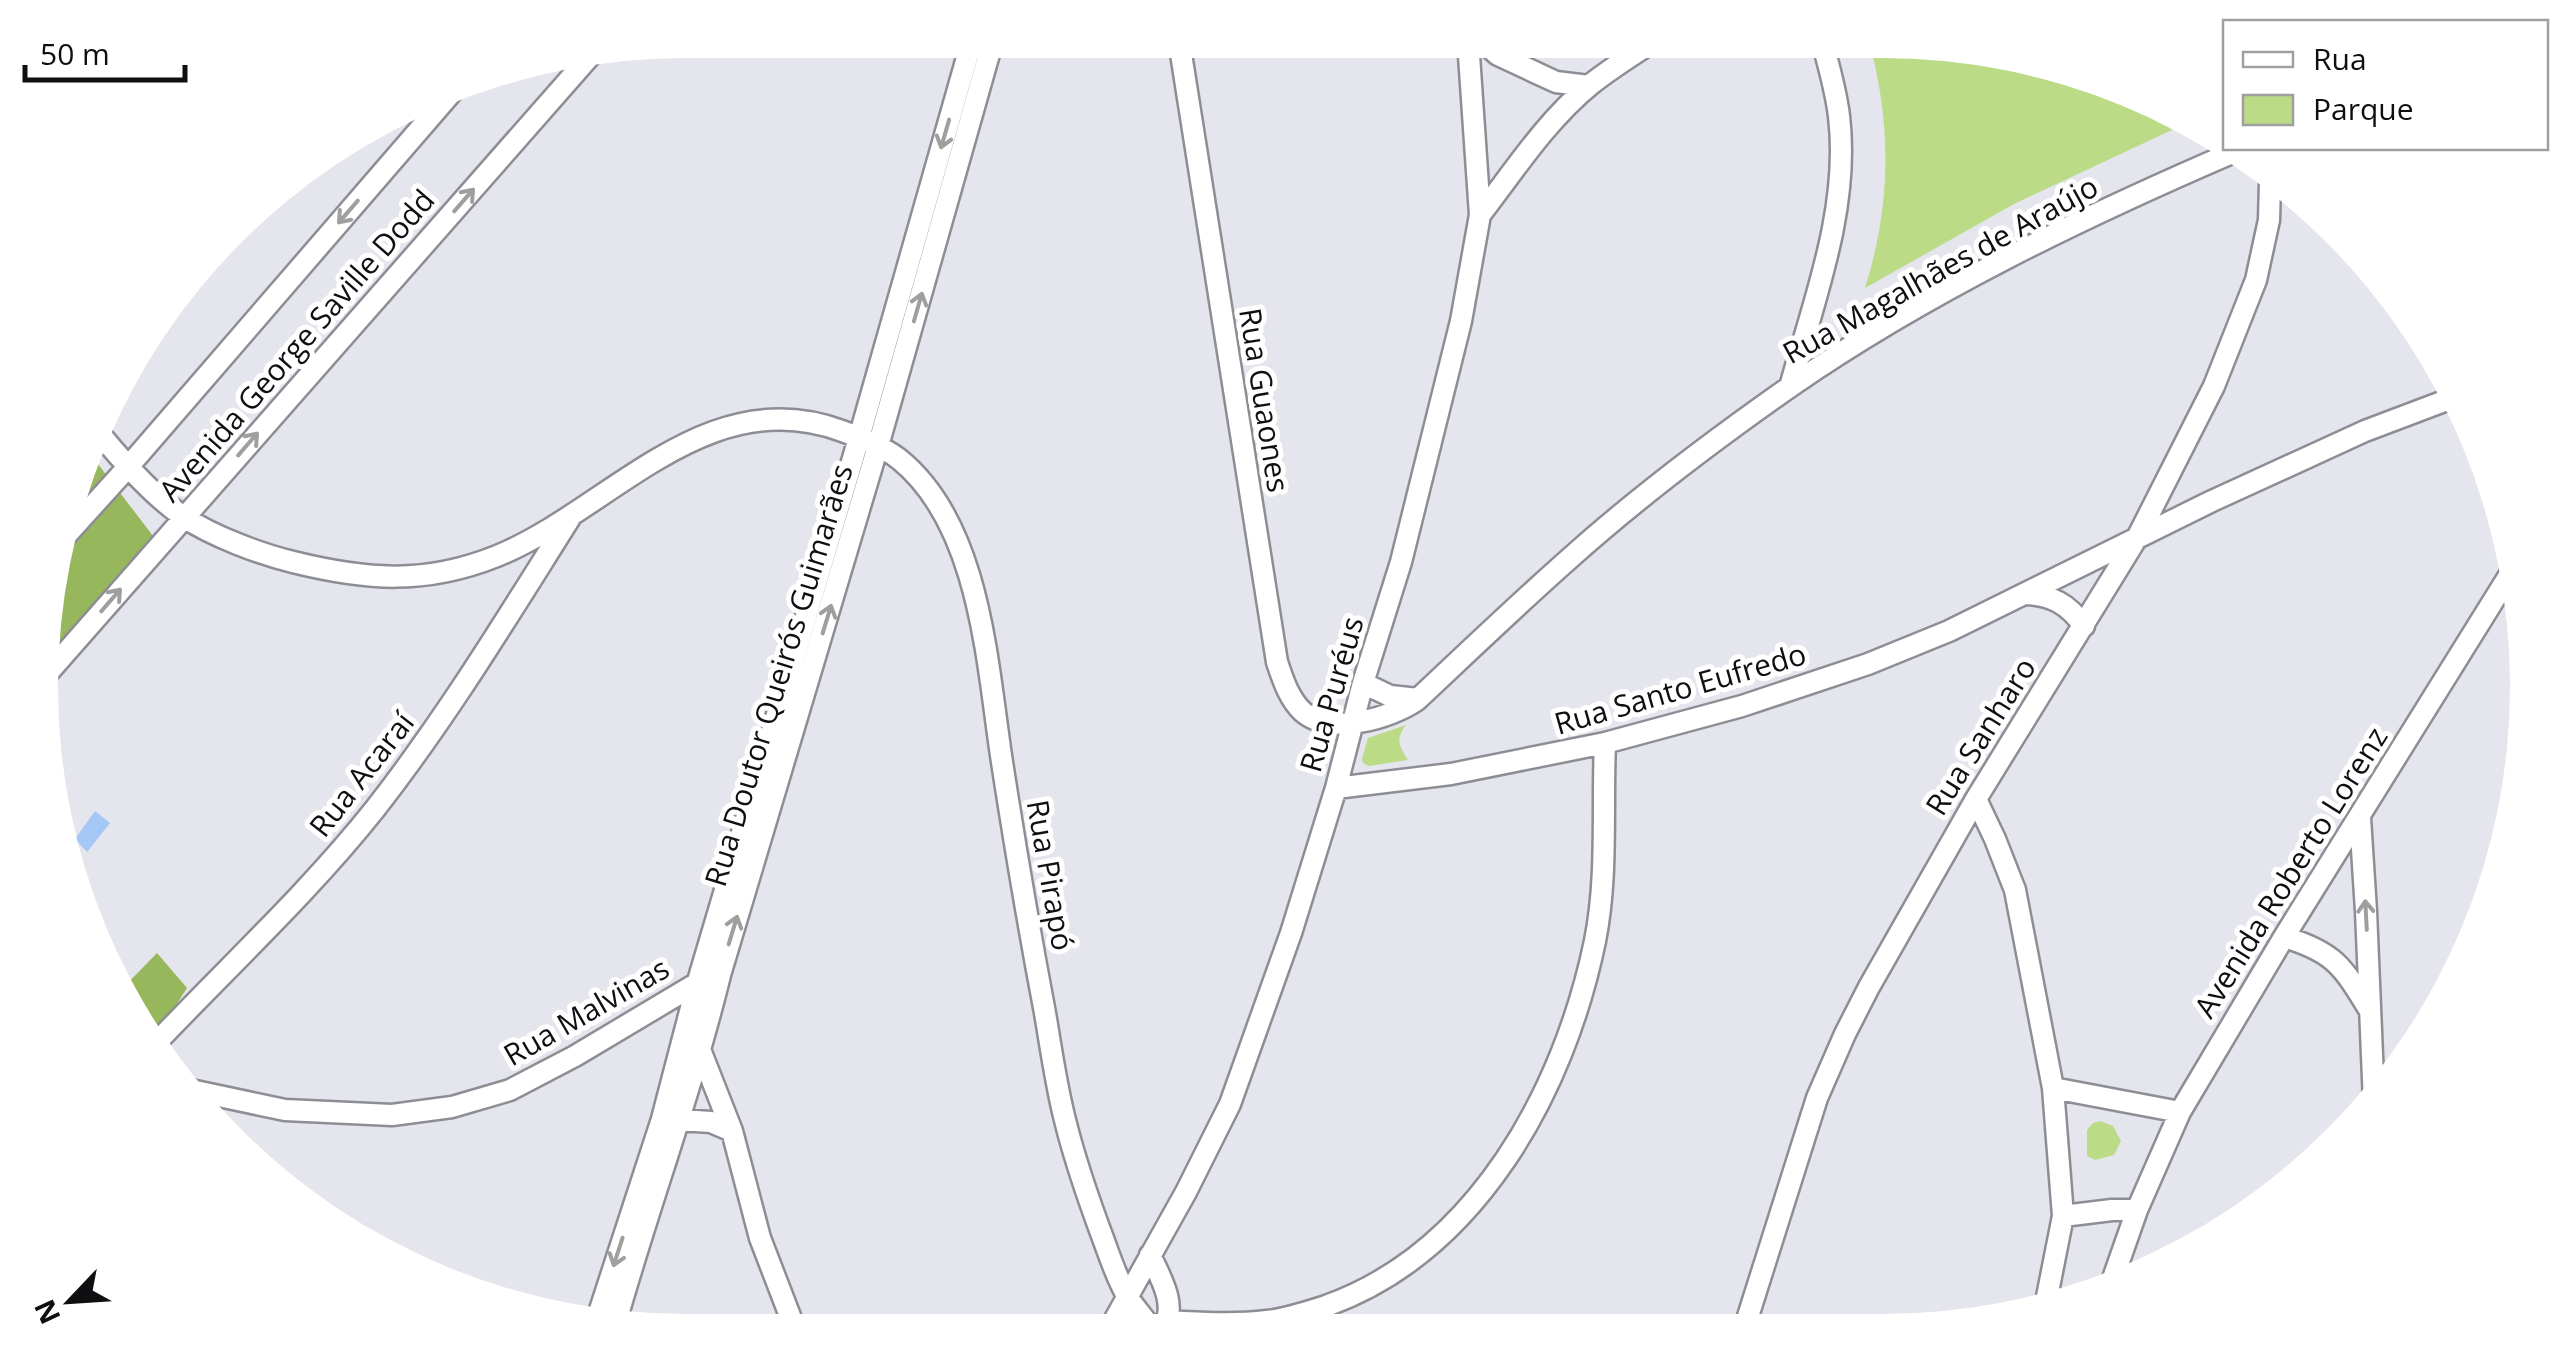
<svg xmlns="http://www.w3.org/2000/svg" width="2568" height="1371" font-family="'Open Sans',sans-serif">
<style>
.green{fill:#bbdb87}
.forest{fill:#96b75b}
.water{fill:#a4c7f5}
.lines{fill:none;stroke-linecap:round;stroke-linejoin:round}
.minor-casing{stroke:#8d8e95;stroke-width:25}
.minor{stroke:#fff;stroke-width:20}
.oneway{stroke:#9f9fa0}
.labels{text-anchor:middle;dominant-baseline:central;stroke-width:10;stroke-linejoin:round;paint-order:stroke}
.street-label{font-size:30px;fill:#0f0f12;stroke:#fff}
</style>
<rect width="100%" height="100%" fill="#e4e5ed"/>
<path class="green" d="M1869,41H1924L2050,62L2191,121L2014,204L1865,288C1891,205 1892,126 1869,41Z
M1406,725C1395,739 1399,746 1408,760L1369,766L1363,763L1362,759L1368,738Z
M2100,1121L2113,1126L2121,1141L2114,1155L2095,1160L2087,1156V1130L2093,1123Z"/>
<path class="forest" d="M91,455L160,545L48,658L62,519Z
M157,953L187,988L155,1038L123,988Z"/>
<path class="water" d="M95,811L110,823L87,852L75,839Z"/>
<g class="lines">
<defs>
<path id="minor" d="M1179,41L1277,662C1283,680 1289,699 1303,712C1331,736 1391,718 1417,700
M1482,41L1498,55L1556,82L1589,86
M1480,215C1514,171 1546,121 1590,85C1610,69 1632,55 1654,41
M1790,387C1814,300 1850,208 1839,116C1836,91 1829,66 1822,41
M100,434C123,462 154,497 184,517C212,536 260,554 293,562C366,580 425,585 497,556C610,510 706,380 842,431C862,438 882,446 899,459C981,525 987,665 1002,762C1015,846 1029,929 1045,1013C1051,1048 1056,1085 1065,1120C1075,1161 1089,1201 1104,1241C1111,1260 1118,1282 1129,1299C1136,1309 1144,1318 1151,1328
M60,542L128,467L458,85
M2025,594C2052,595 2068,604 2084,626
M47,674L590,56
M1363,683L1390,696L1418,699C1468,652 1517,605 1569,559C1638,497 1714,440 1791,386C1927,292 2083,217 2234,152
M1336,788L1451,774L1605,743L1742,706L1868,664L1949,631L2212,501L2365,431L2447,400
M1976,799L1995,839L2015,890L2053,1088L2063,1216L2045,1307
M2360,818L2366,911L2374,1103
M2284,937C2335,952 2343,967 2370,1011
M157,1042C230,965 309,892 375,809C447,717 508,616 570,518
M699,1047L732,1131L760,1238L795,1329
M2053,1088L2180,1112
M186,1089L285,1110L392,1115L452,1107L510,1090L575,1056L704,979
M664,1119L711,1122L732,1131
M2063,1216L2112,1210H2137
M1150,1255C1160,1277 1178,1305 1163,1328
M2110,1287L2137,1210L2180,1112L2284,937L2510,574
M1168,1321C1200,1323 1234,1325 1267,1321C1287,1319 1307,1312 1326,1306C1477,1252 1564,1091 1595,941C1608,876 1602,809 1605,743
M596,1322L662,1119L698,981L859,438L972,40
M615,1325C648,1208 691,1093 720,975L878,446L993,40
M1745,1326L1817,1098L1845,1034L1869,987L1976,799L2138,536L2214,386L2256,280L2269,220L2270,183
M1110,1328L1186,1192L1230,1104L1291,933L1336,788L1363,683L1401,562L1461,321L1480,215L1468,41"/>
</defs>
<use href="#minor" class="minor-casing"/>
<use href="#minor" class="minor"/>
</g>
<defs><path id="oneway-shaft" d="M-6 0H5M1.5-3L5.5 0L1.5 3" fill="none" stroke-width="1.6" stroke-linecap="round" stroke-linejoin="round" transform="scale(2.5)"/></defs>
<g class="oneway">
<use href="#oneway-shaft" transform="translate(945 134) rotate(106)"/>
<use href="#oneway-shaft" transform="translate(464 200) rotate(-49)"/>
<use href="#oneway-shaft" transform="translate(348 212) rotate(131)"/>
<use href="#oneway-shaft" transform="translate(918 307) rotate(-74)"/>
<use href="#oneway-shaft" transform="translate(248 444) rotate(-49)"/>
<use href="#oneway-shaft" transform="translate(111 600) rotate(-49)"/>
<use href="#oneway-shaft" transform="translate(827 619) rotate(-73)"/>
<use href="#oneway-shaft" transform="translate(2366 915) rotate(-93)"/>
<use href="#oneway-shaft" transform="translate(733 930) rotate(-73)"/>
<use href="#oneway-shaft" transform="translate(618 1252) rotate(108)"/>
</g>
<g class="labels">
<g class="street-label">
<text transform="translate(1940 269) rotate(-29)">Rua Magalhães de Araújo</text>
<text transform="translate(296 345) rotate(-49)">Avenida George Saville Dodd</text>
<text transform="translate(1265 400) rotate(81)">Rua Guaones</text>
<text transform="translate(778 675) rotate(-73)">Rua Doutor Queirós Guimarães</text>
<text transform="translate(1680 688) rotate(-16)">Rua Santo Eufredo</text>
<text transform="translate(1331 694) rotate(-74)">Rua Puréus</text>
<text transform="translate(1980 736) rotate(-58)">Rua Sanharo</text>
<text transform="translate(361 774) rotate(-52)">Rua Acaraí</text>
<text transform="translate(2290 872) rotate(-58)">Avenida Roberto Lorenz</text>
<text transform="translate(1051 875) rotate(80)">Rua Pirapó</text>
<text transform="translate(586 1011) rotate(-30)">Rua Malvinas</text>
</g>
</g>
<path d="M0 0H2568V1371H0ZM686 58H1882A628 628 0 0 1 2510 686V686A628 628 0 0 1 1882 1314H686A628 628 0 0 1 58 686V686A628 628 0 0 1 686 58Z" fill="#fff" fill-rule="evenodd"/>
<rect x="2223" y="20" width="325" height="130" fill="#ffffff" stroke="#9f9fa0" stroke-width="2.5"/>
<rect x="2243" y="52" width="50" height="15" fill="#ffffff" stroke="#9f9fa0" stroke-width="2.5"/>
<text x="2313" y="70" font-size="30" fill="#0f0f12">Rua</text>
<rect x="2243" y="95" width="50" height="30" fill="#bbdb87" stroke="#9f9fa0" stroke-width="2.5"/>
<text x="2313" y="120" font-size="30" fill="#0f0f12">Parque</text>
<g transform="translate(70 1301) rotate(245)" stroke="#ffffff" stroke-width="8" paint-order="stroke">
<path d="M0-8L18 38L0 25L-18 38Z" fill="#0f0f12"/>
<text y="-15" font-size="28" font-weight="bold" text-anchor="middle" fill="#0f0f12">N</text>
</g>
<path d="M25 65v15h160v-15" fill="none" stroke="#0f0f12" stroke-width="5"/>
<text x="40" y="65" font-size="30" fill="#0f0f12" stroke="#ffffff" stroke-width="8" paint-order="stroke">50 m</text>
</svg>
